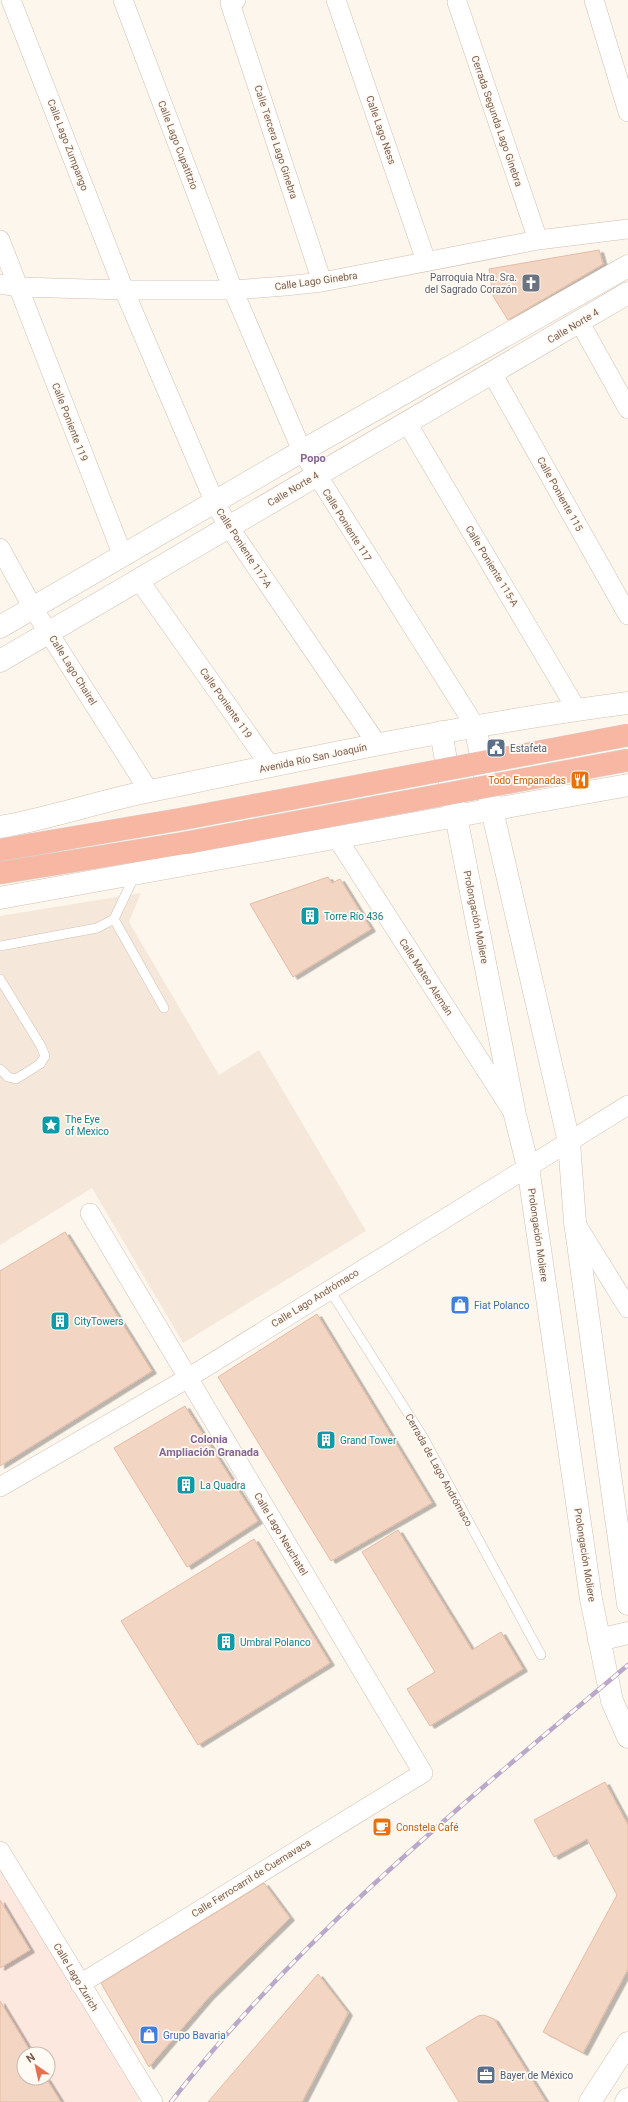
<svg xmlns="http://www.w3.org/2000/svg" width="628" height="2102" font-family="Roboto,sans-serif">
<style>
.residential{fill:#f5e8da}
.commercial{fill:#fde8e0;fill-rule:evenodd}
.building{fill:#f3d5c3;stroke:#e6bba3;filter:url(#shadow)}
.lines{fill:none;stroke-linecap:round;stroke-linejoin:round}
.service-casing{stroke:#d1beb0;stroke-width:10}
.minor-casing{stroke:#d1beb0;stroke-width:20}
.tertiary-casing{stroke:#d1beb0;stroke-width:23}
.secondary-casing{stroke:#d6c0b0;stroke-width:23}
.motorway-casing{stroke:#dad1cd;stroke-width:23}
.service{stroke:#fff;stroke-width:9}
.minor{stroke:#fff;stroke-width:19}
.tertiary{stroke:#fff;stroke-width:22}
.secondary{stroke:#fff;stroke-width:22}
.motorway{stroke:#f7b7a3;stroke-width:22}
.rail-casing{stroke:#b9a8c9;stroke-width:4.5}
.rail{stroke:#fffaf3;stroke-width:3;stroke-dasharray:9;stroke-linecap:butt}
.motorway-bridge-casing{stroke:#dad1cd;stroke-width:23;stroke-linecap:butt}
.motorway-bridge{stroke:#f7b7a3;stroke-width:22}
.labels{text-anchor:middle;dominant-baseline:central;stroke-width:3.5;stroke-linejoin:round;paint-order:stroke}
.street-label{font-size:10px;fill:#7a5c4d;stroke:#fffaf3}
.worship-label{font-size:10px;fill:#5b616d;stroke:#fffaf3;text-anchor:end}
.service-label{font-size:10px;fill:#4e5e75;stroke:#fffaf3;text-anchor:start}
.food-label{font-size:10px;fill:#c56008;stroke:#fffaf3;text-anchor:end}
.culture-label{font-size:10px;fill:#0d838f;stroke:#fffaf3;text-anchor:start}
.shop-label{font-size:10px;fill:#366cbe;stroke:#fffaf3;text-anchor:start}
.neighbourhood-label{font-size:11px;font-weight:bold;fill:#846695;stroke:#fffaf3}
</style>
<defs>
<filter id="shadow"><feDropShadow dx="4.5" dy="2.5" stdDeviation="0" flood-color="#0004"/></filter>
</defs>
<rect width="100%" height="100%" fill="#fdf6ec"/>
<path class="residential" d="M141,893L129,922L219,1075L259,1050L366,1231L183,1343L92,1188L0,1245V916Z"/>
<path class="commercial" d="M0,1852L142,2094L137,2102H0ZM24,2054H48V2078H24Z"/>
<path class="building" d="M599,250L603,264L508,320L493,296L489,269Z
M328,877L332,883L340,879L371,929L293,977L250,904Z
M65,1232L152,1371L0,1466V1271Z
M317,1314L432,1503L331,1561L218,1377Z
M185,1406L258,1521L187,1567L114,1448Z
M398,1530L472,1650L501,1632L523,1669L430,1726L407,1689L435,1672L362,1552Z
M254,1539L330,1663L198,1745L121,1621Z
M605,1782L628,1825V1969L583,2053L543,2032L617,1895L587,1839L554,1857L534,1820Z
M264,1883L290,1918L209,1997L149,2067L101,1983Z
M0,1900L30,1950L0,1968Z
M318,1974L348,2013L302,2102H208Z
M0,2001L32,2054H24V2078H46L61,2102H0Z
M484,2015L494,2019L546,2102H459L426,2048L478,2016Z"/>
<g class="lines">
<defs>
<path id="service" d="M114,919L164,1008
M0,946L97,928L114,919L135,875
M0,979L41,1046L45,1056L40,1064L16,1079L8,1077L0,1069
M329,1289L423,1437L541,1655"/>
<path id="minor" d="M11,0L124,290L215,503L229,527L377,744
M123,0L233,290L302,451L475,726
M236,0L230,3L322,282
M336,0L426,261
M594,0L628,112
M457,2L538,240
M0,240L123,556
M0,284L18,287L124,290H233L285,286L322,282L538,240L628,229
M579,321L628,409
M492,373L628,615
M407,423L577,710
M0,548L33,608L149,791
M139,580L271,767
M337,838L513,1112
M576,1224L628,1308
M0,1487L188,1378L628,1105
M0,1851L153,2102
M80,1984L423,1773L90,1213"/>
<path id="tertiary" d="M0,627L302,451L628,266
M0,661L628,293
M475,726L492,810L569,1142L575,1222L628,1604
M441,732L456,816L515,1115L528,1167L591,1599L612,1701L628,1737
M599,1640L628,1633"/>
<path id="secondary" d="M0,827C51,818 100,801 150,791C309,758 467,724 628,703
M0,898L628,785
M590,2102L628,2043
M626,2102L628,2099"/>
<path id="motorway" d="M0,850L182,819
M0,873L185,843"/>
</defs>
<use href="#service" class="service-casing"/>
<use href="#minor" class="minor-casing"/>
<use href="#tertiary" class="tertiary-casing"/>
<use href="#secondary" class="secondary-casing"/>
<use href="#motorway" class="motorway-casing"/>
<use href="#service" class="service"/>
<use href="#minor" class="minor"/>
<use href="#tertiary" class="tertiary"/>
<use href="#secondary" class="secondary"/>
<use href="#motorway" class="motorway"/>
<defs>
<path id="rail" d="M171,2102C301,1934 466,1801 628,1665"/>
</defs>
<use href="#rail" class="rail-casing"/>
<use href="#rail" class="rail"/>
<defs>
<path id="motorway-bridge" d="M182,819L628,735
M185,843L628,760"/>
</defs>
<use href="#motorway-bridge" class="motorway-bridge-casing"/>
<use href="#motorway-bridge" class="motorway-bridge"/>
</g>
<defs>
<symbol id="church-square" viewBox="-11 -11 22 22"><rect x="-9" y="-9" width="18" height="18" rx="4" fill="#6b7280" stroke="#fffaf3"/><path d="M-1.2-6h2.4v3.5h3.3v2.4h-3.3V6h-2.4V-.1h-3.3v-2.4h3.3Z" fill="#fff"/></symbol>
<symbol id="civic-square" viewBox="-11 -11 22 22"><rect x="-9" y="-9" width="18" height="18" rx="4" fill="#5c6f8a" stroke="#fffaf3"/><path d="M-.6-6.5H3V-4.5H.6V-3L4-1V1h2V6H-6V1h2V-1L-.6-3ZM-1.2 2.5V6h2.4V2.5Z" fill="#fff"/></symbol>
<symbol id="restaurant-square" viewBox="-11 -11 22 22"><rect x="-9" y="-9" width="18" height="18" rx="4" fill="#e8710a" stroke="#fffaf3"/><path d="M-5-6h1v4h1v-4h1v4h1v-4h1v5L-1.5 .5V6h-2V.5L-5-1ZM5-6V6H3V1.5H1.5Q1.5-4 5-6Z" fill="#fff"/></symbol>
<symbol id="building-square" viewBox="-11 -11 22 22"><rect x="-9" y="-9" width="18" height="18" rx="4" fill="#0f9aa8" stroke="#fffaf3"/><path d="M-4-6H4V6H1V3H-1V6H-4ZM-2.5-4.3h1.7v1.8h-1.7ZM.8-4.3h1.7v1.8H.8ZM-2.5-1h1.7V.8h-1.7ZM.8-1h1.7V.8H.8Z" fill="#fff"/></symbol>
<symbol id="sight-square" viewBox="-11 -11 22 22"><rect x="-9" y="-9" width="18" height="18" rx="4" fill="#0f9aa8" stroke="#fffaf3"/><path d="M0-6L1.8-2.2L6-1.7L2.9 1.2L3.7 5.4L0 3.3L-3.7 5.4L-2.9 1.2L-6-1.7L-1.8-2.2Z" fill="#fff"/></symbol>
<symbol id="shop-square" viewBox="-11 -11 22 22"><rect x="-9" y="-9" width="18" height="18" rx="4" fill="#3f7fe0" stroke="#fffaf3"/><path d="M-5-2.5h2.3a2.7 3.5 0 0 1 5.4 0H5L5.5 6h-11ZM-1.5-2.5h3a1.5 2.3 0 0 0-3 0Z" fill="#fff"/></symbol>
<symbol id="cafe-square" viewBox="-11 -11 22 22"><rect x="-9" y="-9" width="18" height="18" rx="4" fill="#e8710a" stroke="#fffaf3"/><path d="M-5.5-4.5H6V0H3Q3 3.5 0 3.5H-2.5Q-5.5 3.5-5.5 0ZM3-3.2v2h1.7v-2ZM-6 4.5H4V6H-6Z" fill="#fff"/></symbol>
<symbol id="office-square" viewBox="-11 -11 22 22"><rect x="-9" y="-9" width="18" height="18" rx="4" fill="#5c6f8a" stroke="#fffaf3"/><path d="M-6-3h4V-5.5h4V-3h4V5H-6ZM-1-4.5V-3h2v-1.5ZM-6 0V1H6V0Z" fill="#fff"/></symbol>
</defs>
<g fill-rule="evenodd">
<use href="#church-square" x="520" y="272" width="22" height="22"/>
<use href="#civic-square" x="485" y="737" width="22" height="22"/>
<use href="#restaurant-square" x="569" y="769" width="22" height="22"/>
<use href="#building-square" x="299" y="905" width="22" height="22"/>
<use href="#sight-square" x="40" y="1114" width="22" height="22"/>
<use href="#shop-square" x="449" y="1294" width="22" height="22"/>
<use href="#building-square" x="49" y="1310" width="22" height="22"/>
<use href="#building-square" x="315" y="1429" width="22" height="22"/>
<use href="#building-square" x="175" y="1474" width="22" height="22"/>
<use href="#building-square" x="215" y="1631" width="22" height="22"/>
<use href="#cafe-square" x="371" y="1816" width="22" height="22"/>
<use href="#shop-square" x="138" y="2024" width="22" height="22"/>
<use href="#office-square" x="475" y="2064" width="22" height="22"/>
</g>
<g class="labels">
<g class="street-label">
<text transform="translate(497 121) rotate(71)">Cerrada Segunda Lago Ginebra</text>
<text transform="translate(381 130) rotate(71)">Calle Lago Ness</text>
<text transform="translate(276 142) rotate(72)">Calle Tercera Lago Ginebra</text>
<text transform="translate(68 145) rotate(69)">Calle Lago Zumpango</text>
<text transform="translate(178 145) rotate(69)">Calle Lago Cupatitzio</text>
<text transform="translate(316 281) rotate(-8)">Calle Lago Ginebra</text>
<text transform="translate(573 326) rotate(-31)">Calle Norte 4</text>
<text transform="translate(70 422) rotate(69)">Calle Poniente 119</text>
<text transform="translate(293 489) rotate(-31)">Calle Norte 4</text>
<text transform="translate(560 494) rotate(61)">Calle Poniente 115</text>
<text transform="translate(347 525) rotate(58)">Calle Poniente 117</text>
<text transform="translate(244 548) rotate(57)">Calle Poniente 117-A</text>
<text transform="translate(492 566) rotate(59)">Calle Poniente 115-A</text>
<text transform="translate(73 670) rotate(58)">Calle Lago Chairel</text>
<text transform="translate(226 703) rotate(55)">Calle Poniente 119</text>
<text transform="translate(313 758) rotate(-12)">Avenida Río San Joaquín</text>
<text transform="translate(476 917) rotate(79)">Prolongación Moliere</text>
<text transform="translate(426 977) rotate(57)">Calle Mateo Alemán</text>
<text transform="translate(538 1235) rotate(82)">Prolongación Moliere</text>
<text transform="translate(315 1298) rotate(-32)">Calle Lago Andrómaco</text>
<text transform="translate(439 1470) rotate(61)">Cerrada de Lago Andrómaco</text>
<text transform="translate(281 1534) rotate(59)">Calle Lago Neuchatel</text>
<text transform="translate(585 1555) rotate(81)">Prolongación Moliere</text>
<text transform="translate(251 1878) rotate(-32)">Calle Ferrocarril de Cuernavaca</text>
<text transform="translate(76 1977) rotate(59)">Calle Lago Zurich</text>
</g>
<g class="worship-label">
<text x="517" y="277">Parroquia Ntra. Sra.<tspan x="517" dy="12">del Sagrado Corazón</tspan></text>
</g>
<g class="service-label">
<text x="510" y="748">Estafeta</text>
<text x="500" y="2075">Bayer de México</text>
</g>
<g class="food-label">
<text x="566" y="780">Todo Empanadas</text>
<text x="396" y="1827" text-anchor="start">Constela Café</text>
</g>
<g class="culture-label">
<text x="324" y="916">Torre Río 436</text>
<text x="65" y="1119">The Eye<tspan x="65" dy="12">of Mexico</tspan></text>
<text x="74" y="1321">CityTowers</text>
<text x="340" y="1440">Grand Tower</text>
<text x="200" y="1485">La Quadra</text>
<text x="240" y="1642">Umbral Polanco</text>
</g>
<g class="shop-label">
<text x="474" y="1305">Fiat Polanco</text>
<text x="163" y="2035">Grupo Bavaria</text>
</g>
<g class="neighbourhood-label">
<text x="313" y="458">Popo</text>
<text x="209" y="1439">Colonia<tspan x="209" dy="13">Ampliación Granada</tspan></text>
</g>
</g>
<g transform="translate(36 2066) rotate(326)"><circle r="19" fill="#fffaf3" stroke="#cabbb1"/>
<path d="M0-3L7 15L0 10L-7 15Z" fill="#e76f51"/>
<text y="-6" font-size="11" font-weight="bold" text-anchor="middle" fill="#7a5c4d">N</text>
</g>
</svg>
